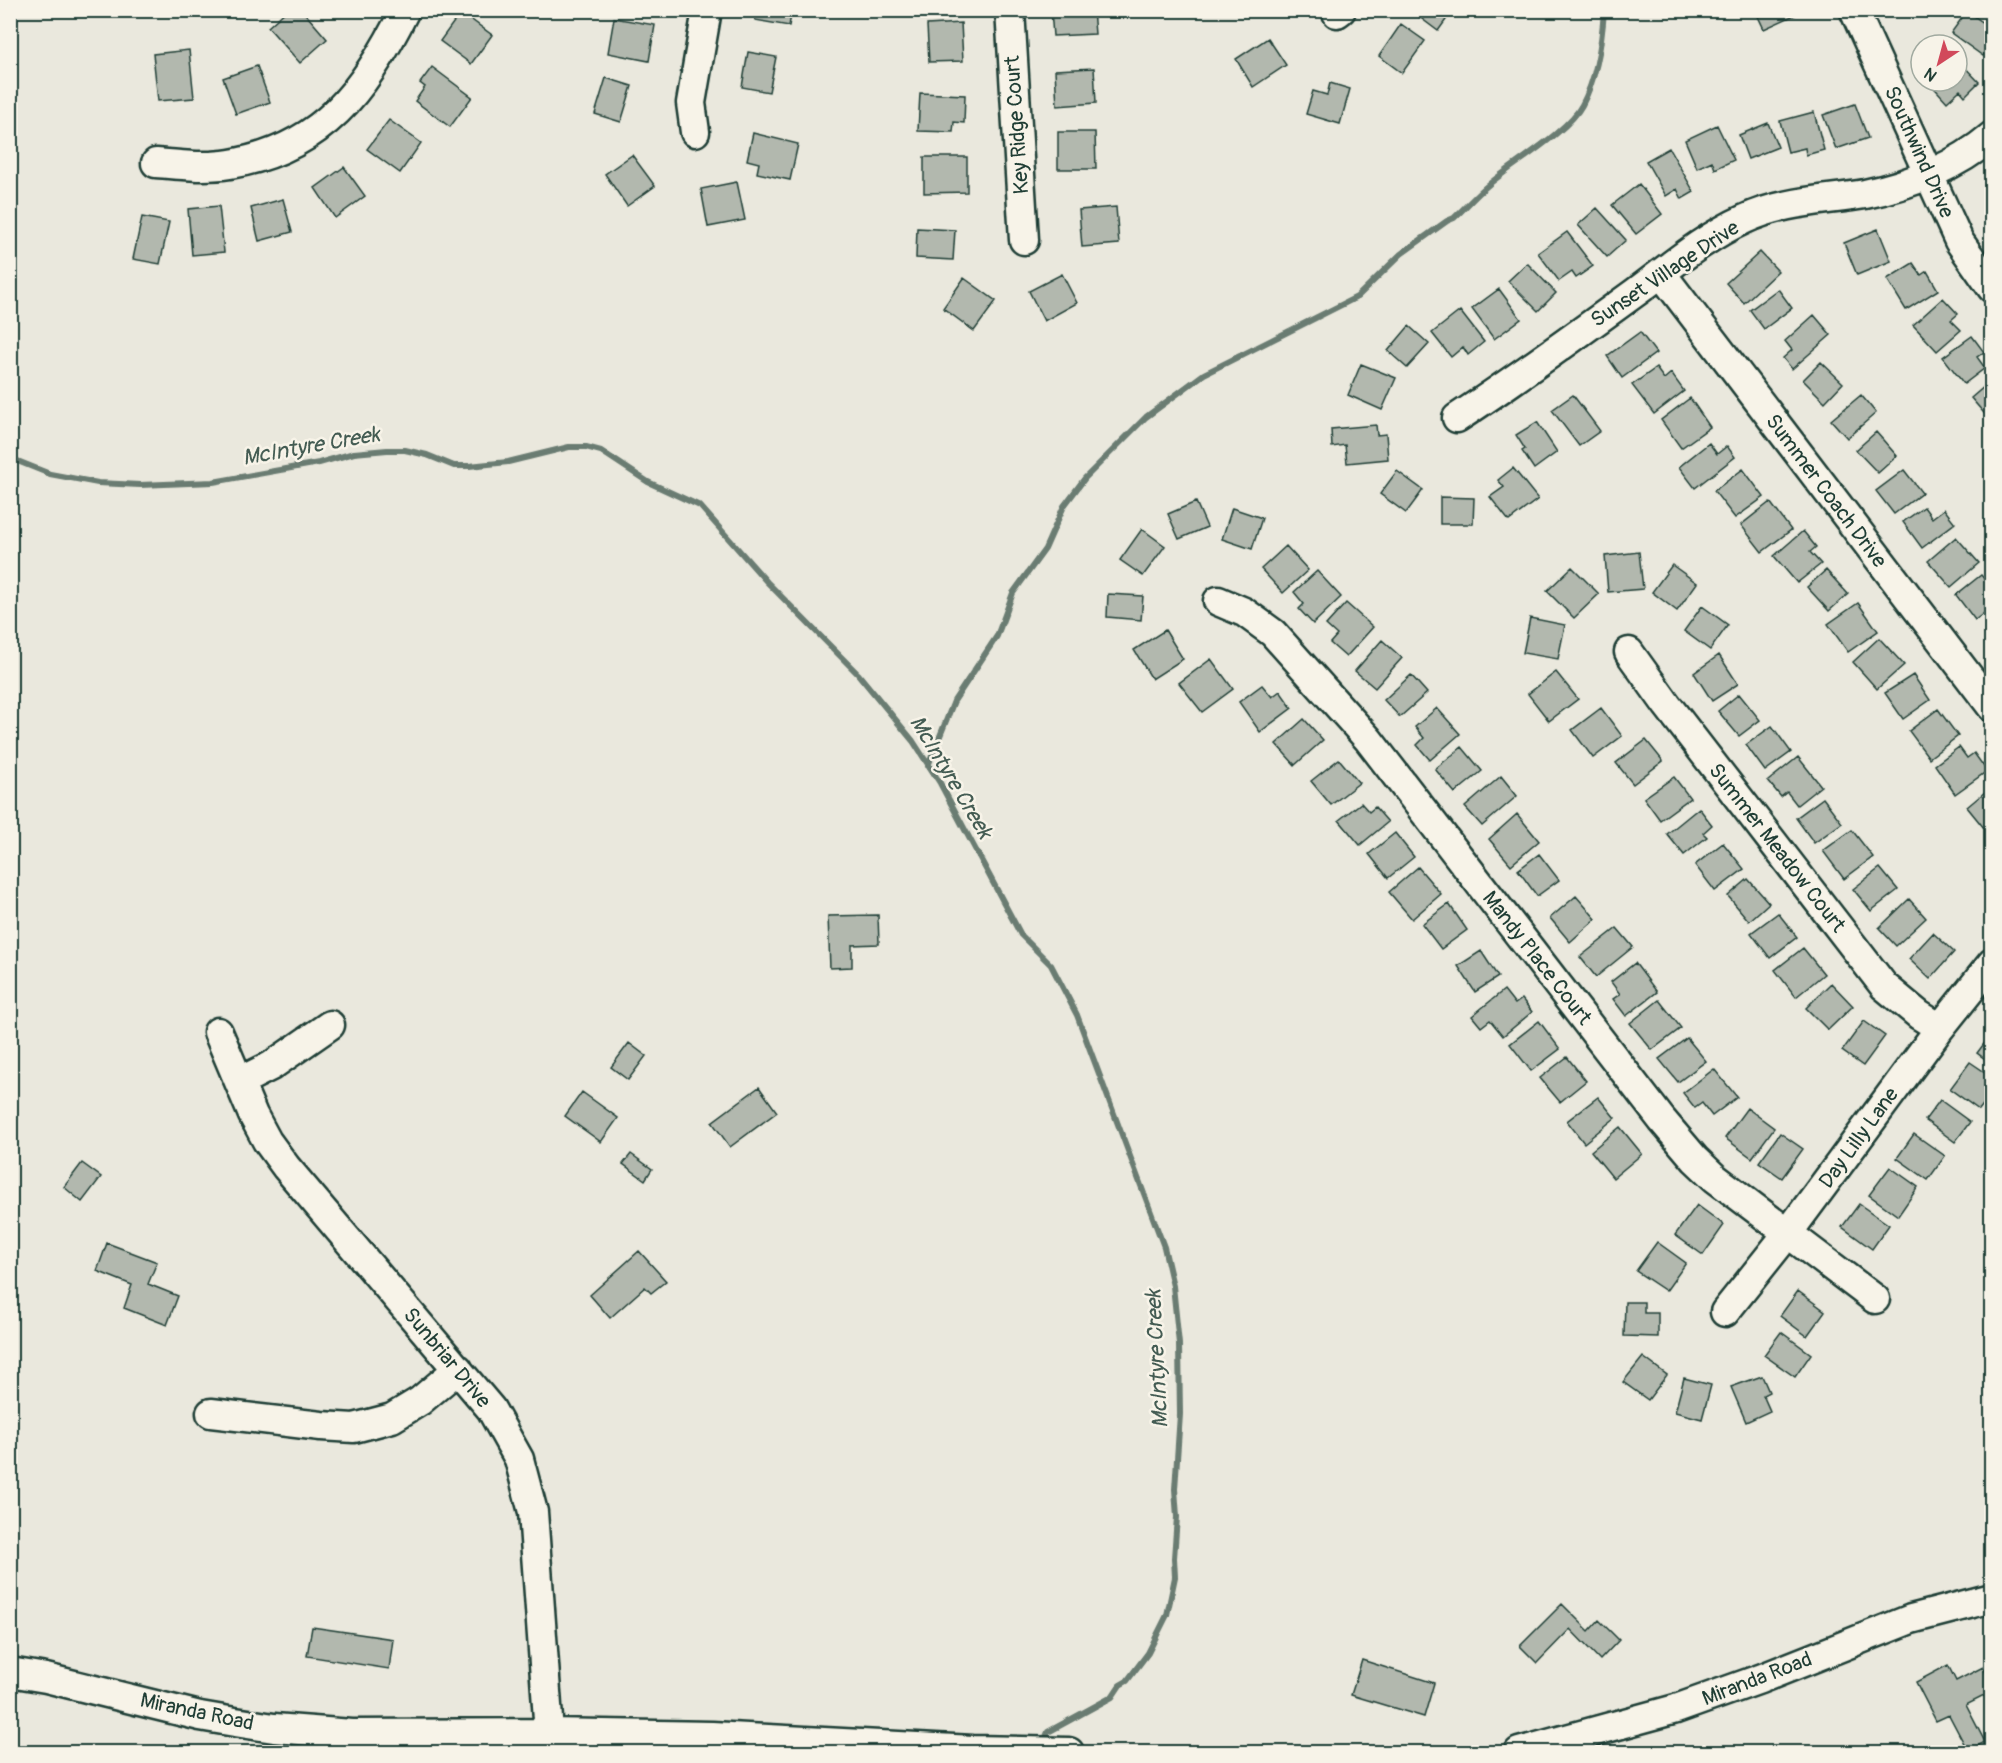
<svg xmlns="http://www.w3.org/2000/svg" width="2002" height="1763" font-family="Pangolin,sans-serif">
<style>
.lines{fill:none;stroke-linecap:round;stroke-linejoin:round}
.stream{stroke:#6a7c72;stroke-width:6}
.building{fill:#b2b8ae;stroke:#1f3d34;stroke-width:1.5}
.minor-casing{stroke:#1f3d34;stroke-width:33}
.minor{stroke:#f7f3e8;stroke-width:28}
.labels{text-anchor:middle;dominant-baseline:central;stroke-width:5;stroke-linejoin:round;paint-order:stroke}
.street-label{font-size:21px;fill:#1f3d34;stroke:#f7f3e8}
.water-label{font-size:22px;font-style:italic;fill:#445c53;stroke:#f7f3e8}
</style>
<rect width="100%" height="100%" fill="#eae8dd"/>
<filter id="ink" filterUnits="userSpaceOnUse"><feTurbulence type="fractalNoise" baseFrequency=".0167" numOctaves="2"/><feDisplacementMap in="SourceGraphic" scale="12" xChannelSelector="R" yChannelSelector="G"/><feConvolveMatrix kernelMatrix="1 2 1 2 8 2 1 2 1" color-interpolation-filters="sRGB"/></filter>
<g filter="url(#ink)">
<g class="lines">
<path class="stream" d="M10,458L50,474L98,483L140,485L213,482L319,463L354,453L387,450H405L427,455L454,466H469L508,462L569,447H586L601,451L648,482L700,506L767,582L858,674L913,741L940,783L1021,935L1051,965L1077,1015L1164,1247L1173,1286L1179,1344L1180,1414L1175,1489L1177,1517L1174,1558L1175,1577L1167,1615L1148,1653L1127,1681L1120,1685L1112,1697L1048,1732L1043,1744
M928,766L954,701L997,636L1013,593L1045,549L1064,506L1085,478L1146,417L1204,374L1357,297L1401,254L1447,221L1454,218C1465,208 1475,196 1487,186C1512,164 1568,132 1582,105C1597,77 1602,42 1604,10"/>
</g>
<path class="building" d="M287,10H302L327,39L300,63L268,27Z
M756,10H792L789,26L755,20Z
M1051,10H1093L1095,34L1053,36Z
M1410,10H1453L1438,31Z
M1755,10H1798L1799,13L1764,29Z
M1967,11L1992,29V44L1983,56L1951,33Z
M461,12L492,35L471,64L440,41Z
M614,18L655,25L649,61L608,53Z
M961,23L963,61L929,62L927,25Z
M1401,24L1425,41L1402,73L1379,56Z
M1268,38L1286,65L1253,87L1236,59Z
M189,50L194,98L158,101L153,54Z
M748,52L776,57L769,92L742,87Z
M1957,59L1979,82L1965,96L1960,90L1947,102L1928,81H1957Z
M257,66L270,102L236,114L223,78Z
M432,67L472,97L450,127L415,101L425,87L420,83Z
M1094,68L1096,103L1057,106L1055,70Z
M606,78L632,86L621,122L595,114Z
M1330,83L1350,89L1340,124L1306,114L1313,91L1327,95Z
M920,93L965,95L964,123L954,122L953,132L918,131Z
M1855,104L1868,138L1836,149L1823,115Z
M1814,112L1824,150L1806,155L1805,148L1788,152L1780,121Z
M389,120L421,143L400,173L367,149Z
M1768,123L1778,147L1748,159L1739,135Z
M1717,125L1734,160L1715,169L1712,161L1697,168L1685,140Z
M1058,132H1095L1096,169H1058Z
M753,133L798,144L790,180L757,173L759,163L747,160Z
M1669,148L1694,192L1682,199L1677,189L1666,196L1646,161Z
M632,155L655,186L627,206L605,174Z
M924,157H967V192L924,193Z
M344,167L365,196L335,218L315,188Z
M737,182L745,220L708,227L701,189Z
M1639,184L1662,214L1636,234L1612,205Z
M283,199L292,232L259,241L251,208Z
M219,206L224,252L192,255L188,209Z
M1116,207L1119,244L1082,247L1079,210Z
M1597,208L1626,240L1607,257L1578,225Z
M142,217L169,222L160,264L133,259Z
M917,228L955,230L953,260L916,258Z
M1878,229L1891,261L1857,275L1844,243Z
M1567,232L1593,266L1576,278L1572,272L1559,281L1538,253Z
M1760,252L1778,271L1744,303L1726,283Z
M1527,263L1556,293L1538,311L1508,281Z
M1913,263L1921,275L1927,271L1938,290L1906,310L1887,279Z
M1062,274L1077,303L1044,321L1029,291Z
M964,278L996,301L974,331L943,308Z
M1499,289L1521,319L1494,339L1472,309Z
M1778,289L1792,308L1764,329L1750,310Z
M1943,298L1958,314L1951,320L1961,330L1937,351L1913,325Z
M1460,311L1484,342L1468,355L1463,347L1451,357L1432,333Z
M1814,315L1831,335L1792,369L1783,358L1792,350L1785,341Z
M1409,326L1429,344L1407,368L1388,351Z
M1640,332L1656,353L1622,378L1607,356Z
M1972,336L1984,352L1977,357L1985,368L1964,384L1943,357Z
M1821,362L1843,383L1825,402L1803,380Z
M1361,364L1396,378L1382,410L1348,395Z
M1656,368L1664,379L1671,373L1684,391L1654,414L1632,385Z
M1992,380V419L1990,420L1971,398Z
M1573,395L1600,431L1579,446L1552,410Z
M1861,395L1876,413L1847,438L1831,420Z
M1690,398L1710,427L1681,448L1661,420Z
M1537,422L1557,452L1534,469L1522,451L1525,449L1516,435Z
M1376,425L1377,435L1386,434L1388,459L1347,463L1345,445L1332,447L1331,429Z
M1876,432L1897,456L1878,473L1856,450Z
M1709,443L1717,454L1727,446L1735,457L1695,488L1679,467Z
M1513,468L1538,499L1509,521L1490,497L1504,487L1498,480Z
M1743,469L1764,497L1735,518L1714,491Z
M1904,470L1922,493L1894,514L1876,491Z
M1397,471L1423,490L1406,513L1380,494Z
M1440,497L1474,498L1473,524H1440Z
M1196,502L1207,527L1179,539L1168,514Z
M1770,502L1791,530L1762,552L1741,525Z
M1924,507L1932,518L1944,509L1955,523L1922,548L1903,522Z
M1232,508L1262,518L1252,549L1222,539Z
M1142,529L1165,546L1143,576L1120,560Z
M1803,531L1816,547L1810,552L1821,564L1797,583L1774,556Z
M1956,537L1979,563L1951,587L1928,561Z
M1286,546L1308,570L1283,593L1261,569Z
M1639,552L1643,589L1608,592L1605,556Z
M1672,565L1697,583L1677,611L1652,592Z
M1572,567L1599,594L1574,618L1547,591Z
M1826,570L1848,594L1829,611L1807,587Z
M1317,571L1341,597L1313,624L1299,609L1304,604L1294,592Z
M1981,575L1992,588V607L1975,620L1956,595Z
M1108,594L1143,596L1141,620L1107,617Z
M1346,603L1373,627L1346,657L1330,643L1337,635L1326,625Z
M1858,603L1878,631L1848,652L1828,624Z
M1702,606L1728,625L1710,650L1684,631Z
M1530,618L1565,625L1558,659L1523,653Z
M1165,630L1183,659L1152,679L1134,650Z
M1879,638L1904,665L1877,689L1853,662Z
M1382,640L1402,658L1375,688L1355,671Z
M1719,655L1738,684L1712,701L1694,673Z
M1211,659L1233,689L1202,712L1179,683Z
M1556,672L1578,699L1549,721L1528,694Z
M1411,675L1427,693L1400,717L1384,700Z
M1913,675L1930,700L1903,719L1885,693Z
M1262,685L1272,697L1280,691L1292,708L1260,732L1239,702Z
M1739,694L1760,720L1739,736L1718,711Z
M1437,708L1460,734L1430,760L1417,745L1424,738L1415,727Z
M1601,708L1622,736L1593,758L1572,730Z
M1938,709L1958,736L1929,758L1909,731Z
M1304,719L1323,740L1295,765L1276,744Z
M1772,726L1791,752L1765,771L1746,745Z
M1646,740L1663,761L1633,784L1616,763Z
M1462,747L1482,771L1455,793L1435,769Z
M1959,747L1967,758L1974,753L1987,771L1955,794L1935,765Z
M1798,757L1821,786L1797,805L1787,792L1781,797L1768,781Z
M1339,759L1359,783L1331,805L1311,781Z
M1501,776L1517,796L1482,826L1465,807Z
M1674,777L1690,798L1660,820L1644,798Z
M1992,786V822L1984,828L1967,807Z
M1823,798L1842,823L1814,843L1796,818Z
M1361,803L1369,812L1375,807L1388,822L1360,845L1339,820Z
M1699,808L1712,825L1703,833L1707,837L1684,855L1667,834Z
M1517,814L1539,841L1511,865L1489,839Z
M1852,830L1873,857L1844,879L1823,851Z
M1395,833L1414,857L1388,878L1369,854Z
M1723,843L1744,869L1715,891L1695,865Z
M1539,854L1559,880L1537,896L1518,870Z
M1418,867L1441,894L1412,919L1389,892Z
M1880,868L1898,890L1871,911L1853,889Z
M1748,879L1769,903L1749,921L1728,896Z
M1576,896L1596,919L1570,942L1550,918Z
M1909,899L1926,918L1896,946L1879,928Z
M1449,904L1467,930L1441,949L1422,924Z
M1778,913L1797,937L1770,958L1751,933Z
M878,915L879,944L852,945V967L830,968L828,916Z
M1617,928L1633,947L1596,977L1580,957Z
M1933,933L1954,952L1930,979L1909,959Z
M1803,948L1824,974L1796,997L1775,970Z
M1481,951L1498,977L1475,992L1458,966Z
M1635,963L1657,992L1626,1016L1613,999L1620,994L1611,982Z
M1831,983L1853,1006L1828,1030L1806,1008Z
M1504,990L1515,1004L1522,999L1532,1012L1503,1036L1490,1020L1481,1027L1472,1016Z
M1659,1000L1681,1028L1652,1050L1630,1023Z
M1539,1021L1560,1049L1531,1071L1510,1044Z
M1864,1021L1885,1036L1863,1066L1842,1051Z
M1992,1033V1064L1977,1053Z
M1687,1038L1706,1061L1678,1082L1659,1059Z
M629,1043L646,1056L628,1080L611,1067Z
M1567,1057L1586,1081L1560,1102L1540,1078Z
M1970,1062L1992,1077V1093L1979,1110L1950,1089Z
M1714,1069L1737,1097L1712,1116L1702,1103L1695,1108L1683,1093Z
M759,1087L777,1112L730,1147L712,1122Z
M582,1092L618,1118L601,1142L565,1116Z
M1598,1097L1615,1118L1584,1143L1567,1121Z
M1940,1100L1970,1122L1955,1142L1925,1120Z
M1747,1108L1774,1128L1752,1158L1725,1138Z
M1620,1127L1642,1154L1613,1178L1591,1151Z
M1780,1133L1803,1149L1782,1178L1759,1162Z
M1914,1134L1945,1156L1928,1180L1897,1158Z
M631,1154L652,1169L645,1180L623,1164Z
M82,1163L101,1177L82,1202L64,1187Z
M1890,1167L1918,1187L1898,1216L1869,1195Z
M1859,1204L1889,1225L1872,1249L1842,1227Z
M1697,1205L1724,1225L1703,1255L1675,1235Z
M1657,1242L1686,1263L1666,1291L1636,1271Z
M107,1243L157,1262L148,1284L178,1296L167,1325L124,1308L132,1285L97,1271Z
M639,1251L666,1281L651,1293L645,1287L610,1318L590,1295Z
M1798,1291L1825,1311L1807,1336L1780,1316Z
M1625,1302H1644V1313H1658V1337L1624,1336Z
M1781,1332L1811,1354L1795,1377L1764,1355Z
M1643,1357L1667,1375L1648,1400L1623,1382Z
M1762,1376L1769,1392L1763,1395L1770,1411L1746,1422L1731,1387Z
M1684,1378L1711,1385L1702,1419L1675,1412Z
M1562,1604L1589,1631L1599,1620L1619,1640L1600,1660L1570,1629L1537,1663L1520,1646Z
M312,1627L393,1639L389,1669L307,1656Z
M1362,1660L1434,1683L1424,1717L1351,1695Z
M1948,1665L1956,1681L1983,1667L1992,1685V1692L1966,1705L1985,1742L1968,1751L1949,1715L1936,1721L1916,1682Z"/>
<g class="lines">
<defs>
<path id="minor" d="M1010,10L1024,240
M1854,10L1959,241L1992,288
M1337,13L1341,10
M695,132L691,103L707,10
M156,163C180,165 206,168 230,164C322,149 366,89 405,10
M1661,273L1992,707
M1457,418C1518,378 1577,335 1636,292C1671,266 1705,237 1745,219C1783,201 1824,201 1865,194C1910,185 1957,166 1992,136
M1218,601L1244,612L1273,633L1368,739L1662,1120L1695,1159L1715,1178L1875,1299
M1629,652L1667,705L1884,986L1919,1015L1940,1028
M218,1032L253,1115L267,1141L286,1167L491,1409L519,1459L533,1512L549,1733
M239,1082L271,1066L330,1025
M1725,1312L1788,1233L1940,1028L1992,963
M211,1413L321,1426L354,1428L392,1418L420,1401L458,1369
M10,1672L46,1678L200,1716L235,1722L274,1728L352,1734L549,1733L712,1736L973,1750L1069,1752
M1519,1752L1676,1709L1760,1679L1911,1619L1992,1598"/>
</defs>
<use href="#minor" class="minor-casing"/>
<use href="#minor" class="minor"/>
</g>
</g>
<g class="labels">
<g class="street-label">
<text transform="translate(1017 125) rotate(-94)">Key Ridge Court</text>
<text transform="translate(1919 152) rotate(66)">Southwind Drive</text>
<text transform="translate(1665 274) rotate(-34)">Sunset Village Drive</text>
<text transform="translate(1826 491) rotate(53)">Summer Coach Drive</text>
<text transform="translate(1777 848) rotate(52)">Summer Meadow Court</text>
<text transform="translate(1537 958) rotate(52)">Mandy Place Court</text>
<text transform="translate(1859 1138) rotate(-54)">Day Lilly Lane</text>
<text transform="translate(447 1358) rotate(50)">Sunbriar Drive</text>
<text transform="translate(1757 1679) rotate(-21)">Miranda Road</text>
<text transform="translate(197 1712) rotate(12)">Miranda Road</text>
</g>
<g class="water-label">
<text transform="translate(311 446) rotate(-10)">McIntyre Creek</text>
<text transform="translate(951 777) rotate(59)">McIntyre Creek</text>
<text transform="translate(1157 1359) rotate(-93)">McIntyre Creek</text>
</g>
</g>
<rect width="2002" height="1763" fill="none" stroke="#f7f3e8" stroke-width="36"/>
<rect x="18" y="18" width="1966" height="1727" fill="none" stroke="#1f3d34" stroke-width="2" filter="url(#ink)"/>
<g transform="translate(1939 63) rotate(216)"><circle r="28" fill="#f7f3e8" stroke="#a1aaa0" stroke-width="1.5"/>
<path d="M0-4.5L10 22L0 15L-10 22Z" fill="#d1495b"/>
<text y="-9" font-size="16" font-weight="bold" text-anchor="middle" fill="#1f3d34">N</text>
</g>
</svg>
